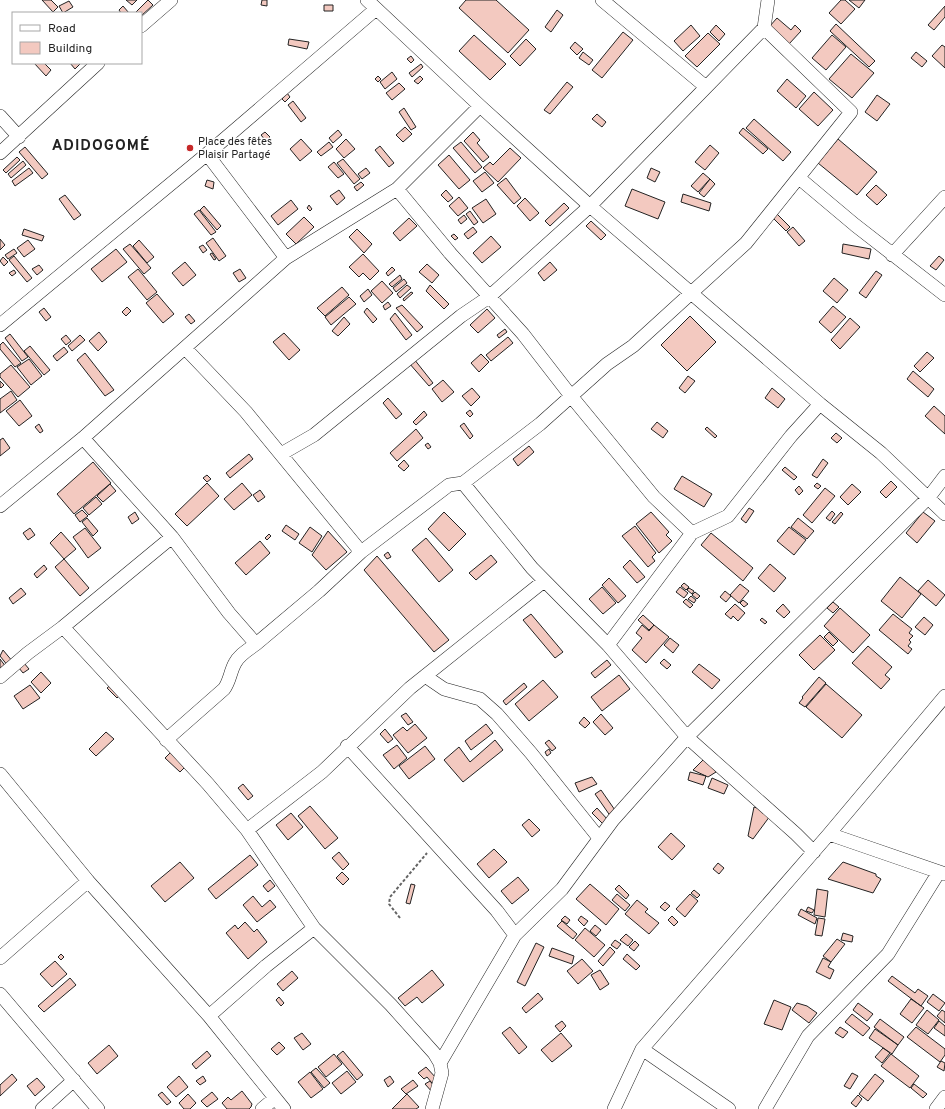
<svg xmlns="http://www.w3.org/2000/svg" width="945" height="1109" font-family="Overpass,sans-serif">
<style>
.building{fill:#f3c9c0;stroke:#222}
.lines{fill:none;stroke-linecap:round;stroke-linejoin:round}
.minor-casing{stroke:#222;stroke-width:14}
.path{stroke:#646464;stroke-width:2;stroke-dasharray:3 2;stroke-linecap:butt}
.minor{stroke:#fff;stroke-width:13}
.poi-dot{fill:#c62828;stroke:#fff;stroke-width:1.5}
.labels{text-anchor:middle;dominant-baseline:central;stroke-width:3;stroke-linejoin:round;paint-order:stroke}
.poi-label{font-size:11px;fill:#222;stroke:#fff;text-anchor:start}
.district-label{font-size:15px;font-weight:bold;letter-spacing:1px;fill:#222;stroke:#fff}
</style>
<rect width="100%" height="100%" fill="#fff"/>
<path class="building" d="M42,0H51L58,7L53,12Z
M126,0H137L132,5Z
M148,0L153,5L141,16V13H135Z
M262,0H267V6L261,5Z
M466,0H496L529,30L508,53L459,8Z
M841,0H845L855,9L841,24L829,13Z
M849,0H865L859,8Z
M69,1L73,7L63,13L59,6Z
M324,5H333V11H324Z
M123,6L129,13H121L119,10Z
M945,6V17L934,30L928,25Z
M557,10L563,15L551,32L545,27Z
M777,18L791,30L795,25L801,31L789,44L769,27Z
M836,24L875,61L869,67L830,31Z
M691,25L700,36L683,51L674,41Z
M716,25L725,34L719,41L710,32Z
M623,32L633,40L602,78L592,70Z
M708,33L720,44L697,67L685,56Z
M474,35L506,64L490,80L459,51Z
M832,35L846,47L826,70L812,58Z
M289,39L309,42L307,49L288,45Z
M526,39L536,49L520,66L510,56Z
M575,42L583,49L577,55L570,48Z
M942,45L945,47V68L932,56Z
M583,52L593,60L589,65L579,58Z
M916,52L927,61L922,67L911,58Z
M851,54L874,73L852,98L829,79Z
M411,56L414,60L411,63L407,59Z
M34,63H44L51,70L46,76Z
M70,63H81L75,69Z
M421,64L423,67L412,77L409,73Z
M392,72L397,79L385,89L380,82Z
M378,76L381,79L378,82L375,79Z
M420,76L423,79L418,84L414,81Z
M787,79L806,96L796,108L777,91Z
M567,82L573,87L550,114L544,110Z
M399,83L405,89L392,100L386,93Z
M814,92L833,110L818,126L799,109Z
M287,93L290,97L285,102L282,99Z
M877,95L890,104L877,121L865,112Z
M293,101L306,118L301,122L288,105Z
M404,108L416,127L411,130L399,112Z
M597,114L606,122L602,127L592,119Z
M754,119L791,152L783,161L746,128Z
M405,127L412,134L403,142L396,135Z
M743,128L768,149L763,154L739,133Z
M338,130L342,135L333,143L329,138Z
M265,132L270,137L266,141L261,135Z
M473,132L480,140L477,143L489,157L483,162L464,141Z
M301,139L312,151L300,161L290,149Z
M346,139L355,149L344,158L336,149Z
M838,139L877,172L857,195L818,163Z
M329,142L333,147L321,156L317,152Z
M461,142L482,167L475,173L453,148Z
M710,145L719,153L705,170L695,162Z
M380,146L394,163L389,167L375,150Z
M25,147L48,174L42,179L19,152Z
M510,148L521,158L498,182L483,168L490,162L493,165Z
M449,155L470,180L459,189L438,165Z
M17,157L20,160L6,173L3,170Z
M343,159L360,179L354,184L337,163Z
M23,161L26,165L11,178L8,174Z
M334,162L344,174L338,178L328,167Z
M29,168L33,173L15,186L12,181Z
M366,168L370,173L362,179L358,174Z
M651,168L660,172L655,182L647,178Z
M485,172L494,183L482,192L473,181Z
M703,173L710,179L698,192L691,186Z
M506,178L521,198L514,204L497,185Z
M710,179L715,184L704,197L699,193Z
M207,180L214,182L213,189L205,186Z
M361,182L364,185L357,191L354,187Z
M876,185L887,195L877,205L866,195Z
M632,189L665,202L658,219L625,206Z
M339,190L345,198L337,205L330,196Z
M446,190L453,198L448,202L441,195Z
M683,194L711,203L709,211L681,202Z
M65,195L81,215L74,220L59,199Z
M459,197L468,208L458,216L449,206Z
M525,198L539,213L530,221L517,206Z
M486,199L496,214L483,223L472,208Z
M291,200L298,209L278,225L271,216Z
M564,203L569,208L550,226L545,221Z
M309,205L312,209L310,211L307,208Z
M204,206L221,226L217,230L200,210Z
M199,210L216,232L211,235L194,214Z
M470,211L478,222L474,225L466,214Z
M776,213L790,227L786,231L772,217Z
M464,215L467,219L461,224L458,220Z
M304,217L314,227L296,244L286,234Z
M409,218L417,226L400,241L393,233Z
M591,221L606,235L601,240L586,226Z
M473,227L477,232L468,239L464,234Z
M793,227L805,241L799,246L787,232Z
M24,229L44,236L42,241L22,235Z
M357,229L372,244L364,253L349,237Z
M454,234L458,238L455,240L451,236Z
M491,236L501,247L482,263L473,253Z
M213,238L226,256L219,261L206,243Z
M0,239L5,245L0,250Z
M28,240L35,249L24,257L17,248Z
M139,240L154,257L147,263L133,246Z
M130,244L151,268L144,274L123,249Z
M843,244L871,249L869,259L842,253Z
M203,245L207,250L203,253L199,247Z
M14,249L17,253L8,259L5,255Z
M116,249L127,262L102,282L91,269Z
M212,253L216,259L214,260L210,254Z
M363,254L379,271L370,280L363,273L359,277L349,267Z
M14,256L32,278L27,282L9,260Z
M939,256L944,260L936,270L930,266Z
M3,257L8,262L4,266L0,261Z
M185,262L196,275L183,286L172,273Z
M550,262L557,270L544,281L538,273Z
M427,264L439,275L432,283L419,272Z
M39,265L43,270L37,275L32,269Z
M392,267L395,270L388,276L386,273Z
M138,269L157,292L147,300L128,277Z
M240,269L246,278L239,282L233,273Z
M14,270L16,273L12,276L9,273Z
M876,271L882,275L866,298L859,293Z
M400,275L402,279L392,287L389,284Z
M834,278L848,290L837,303L823,291Z
M404,279L407,283L396,292L393,288Z
M382,281L393,293L382,303L371,291Z
M407,285L411,288L400,298L397,294Z
M430,285L449,304L444,309L426,291Z
M342,287L349,295L325,316L317,308Z
M368,289L372,295L364,302L360,296Z
M411,292L413,293L404,301L403,299Z
M157,294L174,314L163,323L146,303Z
M349,297L356,304L331,325L325,317Z
M388,302L391,306L385,310L383,306Z
M402,305L423,327L417,332L396,308Z
M833,306L846,317L831,333L819,322Z
M127,307L131,311L126,316L122,312Z
M44,308L51,317L46,321L39,312Z
M367,308L377,319L373,323L364,312Z
M487,309L495,318L478,333L470,325Z
M395,313L412,335L406,340L390,319Z
M189,314L195,321L191,324L185,317Z
M690,316L716,342L687,371L661,345Z
M344,317L350,324L338,336L332,331Z
M850,318L860,327L840,349L831,340Z
M505,329L507,332L499,338L497,335Z
M99,332L107,342L98,351L89,341Z
M284,333L300,350L289,360L273,342Z
M10,334L28,357L22,361L5,338Z
M66,335L71,341L66,345L61,339Z
M80,335L85,340L72,351L68,346Z
M508,337L513,343L491,361L486,355Z
M3,342L21,363L15,367L0,349V345Z
M30,346L50,370L44,375L24,351Z
M64,347L68,352L57,361L53,356Z
M927,352L934,358L920,372L914,366Z
M85,353L114,390L105,396L77,360Z
M481,354L489,362L479,372L471,363Z
M29,359L42,376L31,385L17,367Z
M414,359L433,383L429,386L409,363Z
M11,365L30,387L18,397L0,377V374Z
M913,371L934,389L928,397L907,379Z
M688,376L695,381L685,393L679,388Z
M443,380L454,392L442,402L432,389Z
M0,381L4,385L1,388L0,387Z
M472,388L480,397L471,406L462,396Z
M772,388L785,399L778,408L765,398Z
M11,391L17,400L0,413V399Z
M388,398L402,414L396,419L383,403Z
M20,400L32,416L19,426L6,411Z
M934,406L945,416V434L925,416Z
M470,410L473,414L470,417L466,413Z
M424,411L427,415L416,425L413,422Z
M657,422L668,431L663,438L651,429Z
M464,423L473,436L470,439L460,426Z
M39,424L43,431L40,433L35,427Z
M707,427L717,436L715,438L705,429Z
M416,429L423,438L397,461L390,453Z
M836,433L842,438L837,443L831,438Z
M3,438L10,448L0,456V440Z
M428,443L431,447L428,449L425,445Z
M529,446L534,452L518,466L513,459Z
M249,454L253,459L230,478L226,473Z
M823,459L828,463L817,478L812,475Z
M404,460L409,466L404,471L398,466Z
M93,462L111,483L74,514L57,494Z
M785,467L797,477L794,480L782,470Z
M207,475L211,479L207,482L203,478Z
M682,476L712,494L704,507L674,489Z
M891,481L897,487L886,498L880,492Z
M207,483L219,496L187,526L175,514Z
M242,483L252,495L234,510L224,499Z
M817,483L821,486L818,489L814,486Z
M110,484L116,491L103,502L97,496Z
M852,484L861,492L848,505L840,497Z
M799,486L803,491L799,495L795,490Z
M825,488L835,496L812,523L803,515Z
M260,490L265,497L258,502L253,495Z
M96,497L102,504L89,515L83,508Z
M749,508L754,511L746,523L741,519Z
M82,510L88,516L80,522L75,515Z
M832,511L835,514L830,521L826,518Z
M135,512L139,519L132,524L128,517Z
M444,512L466,534L449,551L428,529Z
M651,512L669,532L666,535L672,541L659,553L636,524Z
M841,512L843,514L835,524L832,522Z
M923,512L935,521L917,543L906,533Z
M87,518L98,531L93,536L82,522Z
M798,518L814,531L807,539L791,527Z
M286,525L299,534L295,540L282,531Z
M635,526L656,553L652,557L655,561L648,567L622,536Z
M310,527L322,536L312,552L299,543Z
M789,527L806,540L794,555L777,541Z
M30,528L35,535L28,540L23,533Z
M85,528L101,548L88,558L73,537Z
M328,531L347,552L326,570L312,555Z
M61,532L76,549L64,559L50,543Z
M711,533L753,568L743,581L701,545Z
M269,534L271,536L267,540L265,538Z
M426,538L453,570L439,582L412,550Z
M260,541L270,553L246,575L235,563Z
M388,552L391,557L387,559L384,555Z
M491,555L497,562L476,580L469,573Z
M377,556L449,640L434,652L364,570Z
M64,559L89,588L80,596L55,567Z
M630,560L645,577L637,583L623,567Z
M770,564L786,578L774,592L758,578Z
M44,565L47,569L37,578L34,574Z
M900,577L921,594L902,618L881,601Z
M609,578L626,596L618,603L602,585Z
M928,580L945,595L936,606L918,591Z
M684,583L689,587L686,590L681,586Z
M740,584L749,591L739,603L730,595Z
M602,587L616,603L603,614L589,599Z
M680,587L688,593L684,598L676,592Z
M21,588L26,594L13,604L9,598Z
M689,588L694,591L692,594L687,590Z
M725,591L731,596L726,602L720,597Z
M695,592L700,596L697,599L692,595Z
M691,596L696,600L694,603L688,599Z
M686,599L693,605L690,608L683,602Z
M743,600L748,604L744,607L740,603Z
M833,602L839,607L833,613L827,608Z
M735,604L745,613L738,621L733,616L731,619L725,614Z
M783,604L790,612L784,618L776,611Z
M840,608L870,635L853,653L824,626Z
M531,614L563,652L555,658L523,620Z
M893,614L912,629L909,633L913,636L909,640L911,642L908,646L912,649L908,654L879,630Z
M643,615L654,625L649,630L638,620Z
M924,617L933,625L925,635L915,627Z
M762,618L767,622L765,624L760,620Z
M642,625L649,631L654,625L669,637L646,663L632,650L642,638L636,633Z
M829,632L838,641L833,646L824,637Z
M820,635L835,650L814,670L799,655Z
M670,638L679,645L673,653L664,645Z
M868,646L892,667L885,675L890,679L881,689L852,663Z
M3,650L13,662L8,666L0,656Z
M0,659L6,667L0,669Z
M664,659L671,665L667,669L660,663Z
M607,660L611,665L595,678L591,673Z
M24,663L29,669L23,673L19,668Z
M699,664L720,680L712,689L692,672Z
M41,672L51,683L41,693L31,682Z
M619,675L630,689L602,711L591,697Z
M819,677L826,683L805,707L799,703L803,698L802,697Z
M543,680L558,697L529,721L515,704Z
M524,683L527,687L506,705L503,701Z
M112,684L121,694L117,698L107,688Z
M826,684L862,715L842,738L806,707Z
M30,685L40,698L23,709L14,696Z
M406,713L413,722L408,725L401,716Z
M601,714L613,728L605,735L593,722Z
M584,717L590,723L585,728L579,723Z
M415,724L427,738L408,753L393,735L403,727L407,731Z
M486,724L493,733L471,750L465,741Z
M385,729L393,739L388,743L380,734Z
M106,732L114,739L96,756L89,749Z
M495,740L503,750L463,782L444,760L459,747L470,762Z
M549,740L556,748L552,751L545,743Z
M397,745L407,758L394,769L383,755Z
M425,746L435,759L409,779L399,766Z
M549,749L551,753L547,756L545,752Z
M172,751L186,766L180,772L165,758Z
M704,759L716,772L708,777L693,770Z
M690,772L706,776L703,785L688,780Z
M592,777L597,784L579,792L575,783Z
M712,778L728,785L724,794L708,788Z
M243,784L253,796L248,800L238,788Z
M601,790L617,813L611,817L595,794Z
M310,806L338,838L325,849L298,816Z
M754,807L767,811L770,816L753,839L748,836Z
M597,808L608,820L603,824L592,813Z
M291,813L303,827L288,840L276,825Z
M529,819L540,830L532,837L522,825Z
M671,833L685,846L672,860L658,847Z
M494,849L507,862L489,878L477,864Z
M339,852L349,864L343,870L332,858Z
M250,855L258,865L216,899L208,889Z
M180,862L194,878L165,902L151,886Z
M843,862L876,874V876L881,879L873,893L828,879Z
M718,863L724,868L719,874L713,869Z
M342,872L349,879L343,885L336,878Z
M518,877L529,890L512,904L501,891Z
M270,880L275,886L268,892L263,886Z
M411,884L415,885L410,904L406,903Z
M590,884L619,909L606,925L576,899Z
M619,885L629,895L626,899L615,889Z
M817,889L828,891L825,917L814,915Z
M694,890L700,895L697,898L691,893Z
M617,894L630,905L625,911L612,900Z
M690,894L698,901L685,917L676,909Z
M253,896L262,907L270,900L276,907L257,922L243,905Z
M637,900L648,909L645,912L659,923L649,934L625,914Z
M665,902L670,906L665,911L660,907Z
M808,907L814,910L812,913L806,911Z
M801,909L817,918L815,924L798,915Z
M565,916L570,920L567,924L561,920Z
M581,916L588,921L584,926L578,920Z
M672,916L678,922L674,926L668,920Z
M818,918L825,919L822,936L815,935Z
M562,921L577,934L573,939L557,926Z
M245,922L254,932L257,929L267,942L248,959L226,933L235,925L238,929Z
M595,925L601,930L596,936L590,931Z
M585,928L605,945L594,957L575,940Z
M843,933L853,936L852,942L841,940Z
M626,934L633,940L628,946L620,940Z
M837,939L845,944L831,962L823,956Z
M615,940L621,944L617,949L611,945Z
M635,941L639,945L634,951L629,947Z
M536,943L544,947L525,986L517,982Z
M610,947L615,952L603,966L598,961Z
M552,948L574,956L572,964L549,956Z
M61,954L64,957L61,960L58,957Z
M627,954L640,966L636,970L623,959Z
M823,958L831,962L828,967L834,970L830,979L816,972Z
M582,959L593,971L578,984L567,971Z
M55,961L67,974L52,987L40,974Z
M432,970L444,985L422,1003L417,997L405,1006L398,998Z
M600,970L609,984L600,990L591,975Z
M292,971L298,978L283,991L277,984Z
M892,976L915,993L918,989L928,996L921,1006L888,981Z
M70,978L76,985L44,1012L38,1006Z
M538,993L543,999L526,1013L522,1008Z
M933,994L945,1003L939,1011L927,1002Z
M279,997L284,1003L281,1006L276,1000Z
M911,999L924,1008L912,1023L900,1014Z
M774,1000L791,1007L782,1030L764,1024Z
M797,1003L807,1006L817,1013L809,1023L792,1010Z
M858,1003L873,1014L867,1021L853,1010Z
M927,1010L939,1020L928,1034L916,1025Z
M942,1010L945,1012V1023L937,1016Z
M852,1014L870,1028L863,1036L845,1022Z
M880,1019L904,1037L898,1045L874,1027Z
M562,1021L566,1026L560,1032L555,1026Z
M939,1021L945,1026V1036L934,1028Z
M510,1027L527,1047L519,1054L502,1033Z
M840,1027L848,1032L843,1038L835,1033Z
M916,1027L945,1049V1055L940,1062L907,1037Z
M875,1029L898,1045L892,1054L869,1038Z
M302,1033L311,1044L303,1050L294,1038Z
M561,1033L572,1046L552,1062L541,1050Z
M279,1042L285,1048L277,1055L271,1049Z
M109,1045L118,1056L97,1074L88,1063Z
M883,1048L890,1053L882,1063L875,1057Z
M207,1051L211,1056L196,1069L192,1064Z
M343,1051L363,1075L357,1080L337,1056Z
M334,1054L342,1064L326,1077L318,1067Z
M891,1054L919,1076L910,1088L881,1066Z
M941,1061L945,1063L944,1071L937,1067Z
M426,1067L437,1079L432,1083L427,1077L424,1079L418,1073Z
M316,1068L330,1083L324,1088L311,1072Z
M347,1071L356,1082L341,1094L332,1083Z
M310,1072L323,1089L311,1098L298,1082Z
M852,1073L858,1076L850,1089L844,1086Z
M12,1074L17,1080L0,1096V1085Z
M875,1074L884,1081L868,1101L859,1094Z
M179,1076L188,1087L176,1097L167,1087Z
M203,1076L206,1081L200,1085L196,1081Z
M390,1076L394,1082L388,1087L384,1080Z
M37,1078L45,1087L35,1096L27,1086Z
M413,1080L418,1086L406,1094L401,1089Z
M430,1081L437,1090L433,1093L425,1084Z
M914,1084L927,1094L923,1098L911,1088Z
M242,1091L252,1104L251,1107L249,1109H227L222,1103L228,1097L231,1100Z
M162,1092L171,1102L167,1105L158,1095Z
M212,1092L218,1099L207,1107L201,1101Z
M188,1094L196,1103L190,1109H184L179,1103Z
M407,1094L419,1107L416,1109H392Z
M858,1095L862,1099L856,1107L851,1103Z"/>
<g class="lines">
<defs>
<path id="minor" d="M367,0L480,106L590,206L820,404L881,453L945,514
M602,0L706,87
M141,26L171,0
M0,116L19,137
M0,153L98,63
M207,154L286,258
M799,178L855,225L945,295
M397,189L450,253L523,334L571,396L654,497L692,533
M892,255L945,197
M0,325L207,154L376,9
M185,348L246,412L361,552
M83,438L172,537L229,613L256,644L319,591L361,552L449,485L463,483L540,424L607,364L633,346L746,243L851,112L764,28
M281,454L314,435L461,316L489,297L590,206L764,28L768,0
M463,483L532,568L608,645L687,737L796,834L814,852
M0,506L83,438L286,258L397,189L480,106
M63,627L172,537
M608,645L692,533L728,516L791,436L820,404
M425,676L444,689L480,699L497,714L531,753L599,838
M0,677L28,653L63,627L208,784L247,830L314,928L266,966L209,1016
M166,740L224,689C230,681 230,672 235,663C239,655 248,650 256,644
M347,746L497,911L515,935
M0,774L88,881L209,1016L284,1109
M247,830L322,772L410,688L544,581
M829,834L945,874
M314,928L391,1005L434,1053L440,1063L442,1073L432,1109
M0,958L88,881
M0,994L98,1109
M642,1049L729,1109
M440,1063L515,935L562,889L613,820L687,737L929,497L945,476
M42,1109L74,1080
M262,1109L275,1098
M614,1109L642,1049L829,834L945,696
M765,1109L808,1036L888,954L939,872
M936,1109L945,1097"/>
</defs>
<use href="#minor" class="minor-casing"/>
<path class="path" d="M400,918L389,904L390,897L427,853"/>
<use href="#minor" class="minor"/>
</g>
<circle class="poi-dot" cx="190" cy="148" r="4"/>
<g class="labels">
<g class="poi-label">
<text x="198" y="142">Place des fêtes<tspan x="198" dy="13">Plaisir Partagé</tspan></text>
</g>
<g class="district-label">
<text x="101" y="146">ADIDOGOMÉ</text>
</g>
</g>
<rect x="12" y="12" width="130" height="52" fill="#ffffff" stroke="#a7a7a7"/>
<rect x="20" y="25" width="20" height="6" fill="#ffffff" stroke="#a7a7a7"/>
<text x="48" y="32" font-size="12" fill="#222222">Road</text>
<rect x="20" y="42" width="20" height="12" fill="#f3c9c0" stroke="#a7a7a7"/>
<text x="48" y="52" font-size="12" fill="#222222">Building</text>
</svg>
